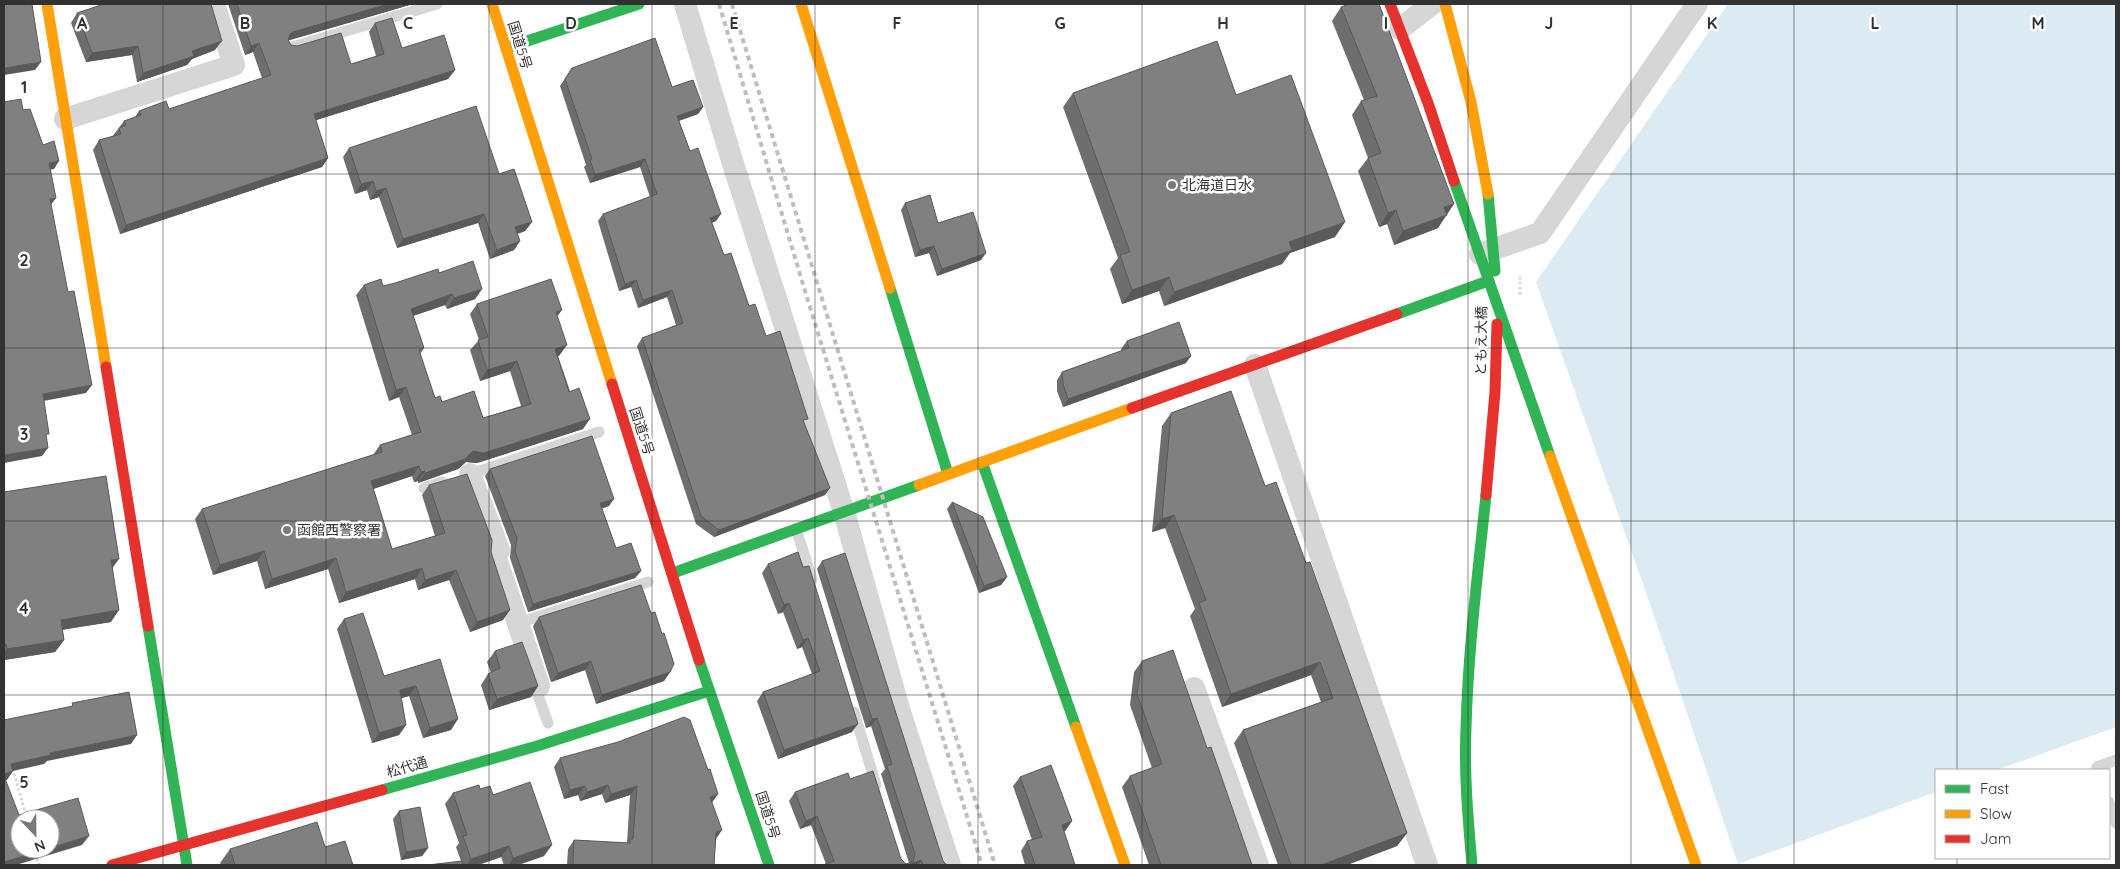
<svg xmlns="http://www.w3.org/2000/svg" width="2120" height="869" font-family="Quicksand,'Noto Sans JP',sans-serif">
<style>
.water{fill:#dcebf3}
.lines{fill:none;stroke-linecap:round;stroke-linejoin:round}
.path{stroke:#d6d6d6;stroke-width:3;stroke-dasharray:2.5 2.5;stroke-linecap:butt}
.lane{stroke:#d6d6d6;stroke-width:11}
.street{stroke:#d6d6d6;stroke-width:22}
.fast{stroke:#30b455;stroke-width:11}
.slow{stroke:#ff9f0a;stroke-width:11}
.jam{stroke:#e5322d;stroke-width:11}
.rail{stroke:#bebebe;stroke-width:4;stroke-dasharray:5 4;stroke-linecap:butt}
.wall{fill:#6e6e6e}
.shaded-wall{fill:#5a5a5a}
.building{fill:#808080;stroke:#5a5a5a}
.grid{fill:none;stroke:#323232;stroke-width:1;stroke-opacity:0.55}
.poi-dot{fill:#7a7a7a;stroke:#fff;stroke-width:2}
.labels{text-anchor:middle;dominant-baseline:central;stroke-width:5;stroke-linejoin:round;paint-order:stroke}
.street-label{font-size:14px;fill:#323232;stroke:#fff}
.poi-label{font-size:14px;fill:#323232;stroke:#fff;text-anchor:start}
.grid-label{font-size:16px;text-anchor:middle;font-weight:bold;fill:#323232;stroke:#fff;stroke-width:5;stroke-linejoin:round;paint-order:stroke}
</style>
<rect width="100%" height="100%" fill="#fff"/>
<path class="water" d="M1728,4H2116V727L1997,770H1936V792L1738,864L1649,601L1536,282Z"/>
<g class="lines">
<path class="path" d="M1520,277V296
M13,769L27,819
M34,849L39,865"/>
<path class="lane" d="M289,48L437,4
M467,475L599,432
M424,488L442,482
M796,529L812,579
M518,623L648,582
M539,686L536,690L548,723
M854,712L876,785
M2098,770L2097,767L2116,760
M2109,802L2116,823"/>
<path class="street" d="M685,4L730,154L844,512L899,709L950,865
M1400,29L1432,4
M65,119L234,65L214,4
M1480,254L1540,233L1697,4
M1255,365L1427,865
M470,474L499,550L496,558L539,686
M1194,688L1258,865"/>
<path class="fast" d="M506,48L639,4
M1454,181L1550,456
M1488,194L1495,271
M890,288L948,474
M1397,314L1488,281
M982,462L1076,727
M673,573L919,485
M148,626L187,865
M699,660L769,865
M382,790L537,746L709,691
M1472,865C1468,819 1464,774 1466,728C1468,650 1478,572 1486,495"/>
<path class="slow" d="M47,4L106,367
M492,4L612,384
M801,4L890,288
M1445,4L1471,102L1488,194
M1550,456L1696,865
M919,485L1132,408
M1076,727L1125,865"/>
<path class="jam" d="M1390,4L1428,103L1454,181
M106,367L148,626
M612,384L699,660
M1132,408L1397,314
M1486,495L1495,392L1497,324
M112,865L382,790"/>
<path class="rail" d="M719,4L805,291L982,865
M732,4L995,865"/>
</g>
<path class="wall" d="M228,4H413L288,40L291,45L351,64L376,56L369,32L375,23L402,48L455,70L448,79L316,120L328,158L322,167L120,234L93,150L99,140L112,137L124,121L135,117L139,111L169,109L262,78L253,52L245,55Z
M1341,7L1447,213L1438,228L1394,245L1387,224L1379,227L1358,171L1368,158L1352,115L1361,101L1364,100L1332,21Z
M77,13L215,50L192,59L187,65L137,82L132,55L86,62L71,23Z
M572,68L672,87L703,107L698,114L679,121L690,151L716,221L712,223L724,255L749,306L766,336L804,424L825,495L714,537L696,524L637,346L642,338L676,325L667,297L638,308L631,287L619,291L598,221L603,214L650,197L640,167L590,183L584,167L586,165L560,86Z
M1073,93L1236,95L1335,237L1290,253L1282,264L1164,306L1159,291L1122,304L1110,269L1118,258L1063,107Z
M349,148L499,174L532,222L525,231L517,234L520,241L514,250L490,259L478,223L397,248L379,197L370,200L367,190L355,194L343,157Z
M905,203L938,223L981,260L937,276L929,253L915,257L901,210Z
M439,273L482,289L475,299L447,309L445,305L413,316L424,348L420,354L435,398L442,402L483,418L521,406L510,371L480,381L470,350L479,340L470,314L477,304L562,310L557,316L559,356H558L583,429L477,463L466,462L458,469L418,483V481L414,482L412,476L373,489L392,549L435,536L422,495L429,485L491,552L503,620L470,632L449,580L418,590L415,579L339,603L328,569L265,589L257,561L213,575L195,519L202,509L373,455L380,445L412,435L399,397L389,401L356,295L364,285L383,286Z
M1127,341L1186,363L1063,407L1057,391V380L1062,372L1122,351L1121,349Z
M1171,413L1265,486L1407,833L1397,846L1347,865H1278L1234,743L1243,730L1321,702L1311,675L1222,707L1190,616L1195,609L1165,528L1152,532L1162,426Z
M490,469L609,506L602,508L616,548L641,571L635,578L528,612L510,558L511,545L485,476Z
M4,492L113,568L111,622L62,630L64,640L55,652L4,660Z
M952,502L1007,577L1001,585L979,593L947,509Z
M798,552L852,732L778,759L757,701L763,692L812,674L802,647L797,649L783,612L778,614L762,573L768,564Z
M822,561L943,861L947,865H824L826,864L811,825L800,829L789,801L795,792L850,779L901,859L906,864L909,863L881,774L885,769L871,726L866,728L817,569Z
M539,617L670,672L664,681L596,704L585,670L551,682L533,626Z
M344,619L384,676L440,659L451,730L423,738L409,696L401,698L406,725L399,735L372,743L337,629Z
M495,651L538,686L531,697L489,710L481,685L488,674L491,673L487,662Z
M1142,661L1207,748L1252,865H1149L1122,787L1130,776L1152,768L1130,705L1134,672Z
M560,758L712,802L716,840L714,865H567L568,849L574,840L627,843L630,795L605,803L602,794L580,801L578,795L564,799L554,767Z
M1020,777L1072,821L1065,831H1064L1075,865H1025L1021,851L1027,841L1032,840L1013,786Z
M480,789L493,795L544,856L518,865H504L501,857L478,865H428L461,861L456,847L459,843L445,804L453,793Z
M399,811L428,848L422,856L401,860L393,819Z
M325,847L353,865H221L220,863L230,849Z"/>
<path class="shaded-wall" d="M388,4H413L287,41L290,34L293,32Z
M222,41L215,50L192,59L187,65L137,82L143,73L192,51Z
M259,43L253,52L245,55L251,46Z
M138,46L132,55L86,62L92,53Z
M41,62L35,70L4,75V68Z
M455,70L448,79L307,123L314,114Z
M703,107L698,114L672,123L677,116Z
M328,158L322,167L120,234L126,225Z
M645,159L640,167L590,183L595,175Z
M59,161L54,169L43,171L49,163Z
M373,181L367,190L355,194L361,184Z
M386,188L379,197L370,200L376,191Z
M56,198L50,206V199Z
M1454,204L1438,228L1394,245L1403,231L1444,207Z
M1396,210L1387,224L1379,227L1388,213Z
M484,214L478,223L397,248L403,239Z
M721,214L716,221L705,225L710,218Z
M532,222L525,231L509,237L515,227Z
M1345,222L1335,237L1290,253L1282,264L1164,306L1174,292L1289,242Z
M520,241L514,250L490,259L497,250Z
M934,246L929,253L915,257L920,250Z
M986,253L981,260L937,276L942,269Z
M1169,277L1159,291L1122,304L1132,290Z
M636,280L631,287L619,291L625,284Z
M482,289L475,299L447,309L454,298Z
M672,290L667,297L638,308L643,300Z
M452,294L445,305L404,319L411,309Z
M562,310L554,320L556,312Z
M567,345L559,356L548,359L555,349Z
M1191,356L1186,363L1063,407L1068,399Z
M517,361L510,371L480,381L487,370Z
M92,385L86,393L38,402L43,394Z
M406,387L399,397L389,401L396,390Z
M590,419L583,429L477,463L466,462L458,469L418,483L425,473L473,451Z
M48,448L42,456L4,463V455Z
M419,466L412,476L364,492L371,481Z
M425,471L418,481L414,482L421,472Z
M830,488L825,495L714,537L719,530Z
M614,499L609,506L595,511L600,503Z
M1174,515L1165,528L1152,532L1162,519Z
M264,551L257,561L213,575L220,565Z
M336,558L328,569L265,589L272,579Z
M119,559L111,570V560Z
M422,568L415,579L339,603L346,592Z
M456,570L449,580L418,590L425,580Z
M641,571L635,578L528,612L533,604Z
M1007,577L1001,585L979,593L984,586Z
M789,603L783,612L778,614L784,605Z
M119,610L111,622L52,631L61,620Z
M510,610L503,620L470,632L477,622Z
M808,638L802,647L797,649L803,640Z
M64,640L55,652L4,660V654L7,649Z
M591,661L585,670L551,682L558,673Z
M1320,662L1311,675L1222,707L1231,694Z
M670,672L664,681L596,704L602,695Z
M416,686L409,696L392,701L400,690Z
M538,686L531,697L489,710L497,699Z
M877,718L871,726L866,728L872,719Z
M458,719L451,730L423,738L430,728Z
M858,724L852,732L778,759L784,750Z
M406,725L399,735L372,743L379,733Z
M137,735L131,744L47,761L44,764L4,773L11,764L50,753Z
M13,771L7,780L4,781V774Z
M608,785L602,794L580,801L587,792Z
M585,786L578,795L564,799L570,790Z
M637,786L630,795L605,803L611,794Z
M718,794L711,804L710,797Z
M817,816L811,825L800,829L806,821Z
M1072,821L1065,831L1056,834L1062,825Z
M722,830L716,839V832Z
M1407,833L1397,846L1347,865H1321Z
M89,836L82,845L16,865H4V862L46,849H50V848Z
M552,845L544,856L518,865H509L513,858Z
M509,846L501,857L478,865H467L471,859Z
M428,848L422,856L401,860L406,852Z
M921,860L918,865H908Z"/>
<path class="building" d="M4,4H32L41,62L4,68Z
M104,4H211L222,41L192,51L194,56L143,73L138,46L92,53L77,13Z
M237,4H388L293,32L290,34L288,40L291,45L297,46L341,33L351,64L384,54L375,23L392,18L402,48L444,35L455,70L314,114L328,158L126,225L99,140L121,134L119,128L126,125L124,121L141,115L139,111L166,101L169,109L271,75L259,43L251,46Z
M1349,4H1379L1454,204L1444,207L1447,215L1403,231L1396,210L1388,213L1368,158L1381,153L1361,101L1377,96L1341,7Z
M655,38L672,87L693,80L703,107L677,116L690,151L698,148L721,214L710,218L724,255L731,253L749,306L755,304L766,336L780,331L808,419L803,420L830,488L719,530L701,516L642,338L683,323L672,290L643,300L636,280L625,284L603,214L657,194L645,159L595,175L590,160L592,159L565,79L572,68Z
M1217,41L1236,95L1291,75L1345,222L1289,242L1292,250L1174,292L1169,277L1132,290L1120,255L1130,252L1073,93Z
M21,99L23,110L30,109L43,145L54,141L59,161L49,163L56,198L50,199L68,292L74,291L92,385L43,394L49,434H46L48,448L4,455V102Z
M476,106L499,174L514,169L532,222L515,227L520,241L497,250L484,214L403,239L386,188L376,191L373,181L361,184L349,148Z
M930,195L938,223L973,212L986,253L942,269L934,246L920,250L905,203Z
M473,261L482,289L454,298L452,294L411,309L424,348L419,350L435,398L440,396L442,402L474,391L483,418L531,404L517,361L487,370L478,340L488,337L477,304L551,279L562,310L556,312L567,345L555,349L569,392L579,388L590,419L484,453L473,451L465,459L425,473V471L421,472L419,466L371,481L392,549L445,533L429,485L467,474L492,540L491,552L510,610L477,622L456,570L425,580L422,568L346,592L336,558L272,579L264,551L220,565L202,509L382,452L380,445L421,432L406,387L396,390L364,285L381,279L383,286L395,283L438,269L439,273Z
M1179,322L1191,356L1068,399L1063,384L1062,372L1129,348L1127,341Z
M1231,391L1265,486L1276,482L1306,563L1310,562L1407,833L1321,865H1291L1243,730L1333,698L1320,662L1231,694L1199,603L1206,600L1174,515L1162,519L1171,413Z
M592,436L614,499L600,503L616,548L631,543L641,571L533,604L515,551L517,538L490,469Z
M106,476L119,559L111,560L119,610L61,620L64,640L7,649L6,644L4,645V492Z
M952,502L983,517L1007,577L984,586Z
M798,552L803,567L809,566L858,724L784,750L763,692L820,671L808,638L803,640L789,603L784,605L768,564Z
M845,553L943,861L947,865H923L921,860L908,865H825V864L834,861L817,816L806,821L795,792L848,773L850,779L873,771L901,859L906,864L913,862L915,854L887,766L892,764L877,718L872,719L822,561Z
M641,585L651,613L655,612L662,634L664,633L674,664L670,672L602,695L591,661L558,673L539,617Z
M363,613L384,676L440,659L458,719L430,728L416,686L400,690L406,725L379,733L344,619Z
M522,642L538,686L497,699L488,674L500,668L495,651Z
M1173,650L1207,748L1211,747L1252,865H1161L1130,776L1162,764L1137,694L1142,661Z
M129,692L137,735L50,753L51,755L11,764L13,771L4,774V720L73,706L72,703Z
M684,717L690,720L708,770L710,769L718,794L710,797L722,830L716,832L714,865H573L574,840L630,843V839H633L637,786L611,794L608,785L587,792L585,786L570,790L560,758L618,742Z
M1051,765L1072,821L1062,825L1075,865H1035L1027,841L1042,837L1020,777Z
M4,776L19,815L78,798L89,836L50,848V819H20V849H46L4,862Z
M530,782L552,845L513,858L509,846L471,859L463,836L467,835L453,793L479,785L480,789L490,786L493,795Z
M420,807L428,848L406,852L399,811Z
M317,822L325,847L345,841L353,865H235L230,849Z
M462,861V865H428Z"/>
<path class="grid" d="M163,4V865M326,4V865M489,4V865M652,4V865M815,4V865M978,4V865M1142,4V865M1305,4V865M1468,4V865M1631,4V865M1794,4V865M1957,4V770M4,174H2116M4,348H2116M4,521H2116M4,695H2116M1957,858V865"/>
<g class="poi-dot">
<circle cx="1172" cy="185" r="5"/>
<circle cx="287" cy="530" r="5"/>
</g>
<g class="labels">
<g class="street-label">
<text transform="translate(520 45) rotate(73)">国道5号</text>
<text transform="translate(1481 341) rotate(-89)">ともえ大橋</text>
<text transform="translate(642 431) rotate(72)">国道5号</text>
<text transform="translate(407 767) rotate(-16)">松代通</text>
<text transform="translate(768 815) rotate(72)">国道5号</text>
</g>
<g class="poi-label">
<text x="1182" y="185">北海道日水</text>
<text x="297" y="530">函館西警察署</text>
</g>
</g>
<g class="grid-label">
<text x="82" y="29">A</text>
<text x="245" y="29">B</text>
<text x="408" y="29">C</text>
<text x="571" y="29">D</text>
<text x="734" y="29">E</text>
<text x="897" y="29">F</text>
<text x="1060" y="29">G</text>
<text x="1223" y="29">H</text>
<text x="1386" y="29">I</text>
<text x="1549" y="29">J</text>
<text x="1712" y="29">K</text>
<text x="1875" y="29">L</text>
<text x="2038" y="29">M</text>
<text x="24" y="93">1</text>
<text x="24" y="266">2</text>
<text x="24" y="440">3</text>
<text x="24" y="614">4</text>
<text x="24" y="788">5</text>
</g>
<rect width="2120" height="869" fill="none" stroke="#323232" stroke-width="10"/>
<rect x="1935" y="769" width="175" height="90" fill="#ffffff" stroke="#adadad"/>
<rect x="1945" y="785" width="25" height="8" fill="#30b455" stroke="#adadad"/>
<text x="1980" y="794" font-size="15" fill="#323232">Fast</text>
<rect x="1945" y="810" width="25" height="8" fill="#ff9f0a" stroke="#adadad"/>
<text x="1980" y="819" font-size="15" fill="#323232">Slow</text>
<rect x="1945" y="835" width="25" height="8" fill="#e5322d" stroke="#adadad"/>
<text x="1980" y="844" font-size="15" fill="#323232">Jam</text>
<g transform="translate(35 834) rotate(158)"><circle r="24" fill="#ffffff" stroke="#adadad"/>
<path d="M0-4L9 19L0 12L-9 19Z" fill="#7a7a7a"/>
<text y="-8" font-size="14" font-weight="bold" text-anchor="middle" fill="#323232">N</text>
</g>
</svg>
